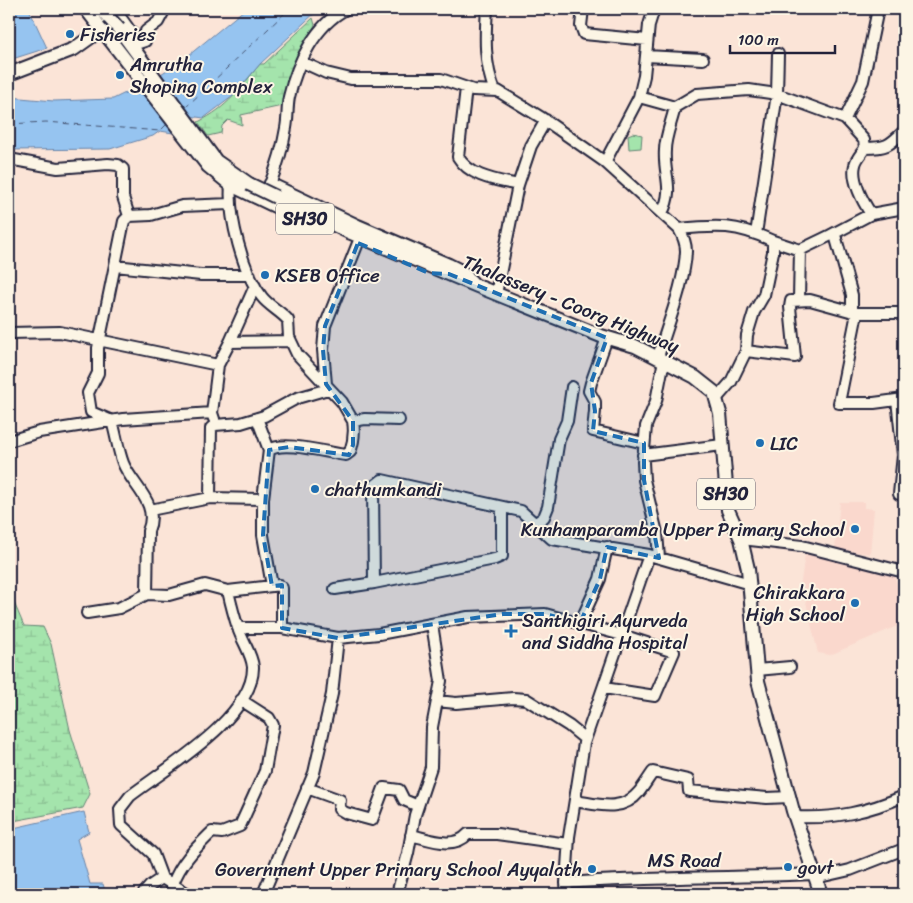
<svg xmlns="http://www.w3.org/2000/svg" width="913" height="903" font-family="Sriracha,sans-serif">
<style>
.built{fill:#fad8cd}
.grass{fill:url(#grass-tufts);stroke:#638374}
.wetland{fill:url(#wetland-marsh);stroke:#638374}
.water{fill:#96c4f0;stroke:#6883a8}
.lines{fill:none;stroke-linecap:round;stroke-linejoin:round}
.ferry{stroke:#455371;stroke-width:1;stroke-dasharray:6 5;stroke-linecap:butt}
.minor-casing{stroke:#22223b;stroke-width:14}
.major-casing{stroke:#22223b;stroke-width:16}
.minor{stroke:#fcf5e5;stroke-width:10}
.major{stroke:#fcf5e5;stroke-width:12}
.major-bridge-casing{stroke:#22223b;stroke-width:16;stroke-linecap:butt}
.major-bridge{stroke:#fcf5e5;stroke-width:12}
.marked{fill:#1f6fb2;fill-opacity:0.2;stroke:#1f6fb2;stroke-width:4;stroke-dasharray:10 6;stroke-linejoin:round}
.poi-dot{fill:#1f6fb2;stroke:#fcf5e5;stroke-width:2}
.labels{text-anchor:middle;dominant-baseline:central;stroke-width:4;stroke-linejoin:round;paint-order:stroke}
.shield{fill:#fcf5e5;stroke:#63616e;stroke-width:1}
.shield-label{font-size:18px;font-weight:bold;fill:#22223b}
.poi-label{font-size:19px;fill:#22223b;stroke:#fcf5e5;text-anchor:start}
.street-label{font-size:19px;fill:#22223b;stroke:#fcf5e5}
</style>
<defs>
<pattern id="grass-tufts" width="24" height="20" patternUnits="userSpaceOnUse" patternTransform="scale(1.25)"><rect width="24" height="20" fill="#a4e4ac"/><path d="M3 7l-1-3M5 7V3M7 7l1-3M15 17l-1-3M17 17v-4M19 17l1-3" fill="none" stroke="#8dc395"/></pattern>
<pattern id="wetland-marsh" width="20" height="14" patternUnits="userSpaceOnUse" patternTransform="scale(1.25)"><rect width="20" height="14" fill="#a4e4ac"/><path d="M1 5h8M5 5V1M11 12h8M15 12V8" fill="none" stroke="#8dc395"/></pattern>
</defs>
<rect width="100%" height="100%" fill="#fbe4d7"/>
<filter id="ink" filterUnits="userSpaceOnUse"><feTurbulence type="fractalNoise" baseFrequency=".02" numOctaves="2"/><feDisplacementMap in="SourceGraphic" scale="10" xChannelSelector="R" yChannelSelector="G"/><feConvolveMatrix kernelMatrix="1 2 1 2 8 2 1 2 1" color-interpolation-filters="sRGB"/></filter>
<g filter="url(#ink)">
<path class="built" d="M840,502H864V508L874,509L870,554L835,549Z
M805,554L894,574L904,609V623L830,655L818,653L801,581Z"/>
<path class="grass" d="M633,133L642,135L641,148L629,149L628,135Z"/>
<path class="wetland" d="M313,18L315,25C299,50 288,77 282,106L241,115L242,125L228,120L222,126L221,133L208,136L198,122C229,107 240,88 260,64H264Z
M9,591L24,626L43,627L51,644L70,730L90,794L83,808L13,821L9,810Z"/>
<path class="water" d="M9,9H29L47,48L9,60Z
M245,9H319L260,64L233,96L204,118L189,116L173,133L160,131L153,136L110,149L9,150V97L54,101L113,99L148,82L183,60Z
M84,812L89,832L77,839L90,884H103L106,894H9V829Z"/>
<g class="lines">
<path class="ferry" d="M185,108L289,9
M9,124L46,122L160,131L167,124"/>
<defs>
<path id="minor" d="M487,9C485,37 484,64 495,91
M583,9L581,26L584,34L647,40
M107,25L118,14L139,43L145,41L146,31L158,22L165,9
M646,56L703,59
M302,62L326,73L351,79H441L473,90L498,91L542,118L605,162L679,229C718,225 736,224 773,241V252L764,295L754,312L747,335L746,351
M466,88L458,157C470,177 496,180 518,185
M639,97L675,107
M845,119L863,81L878,9
M865,148C886,148 889,146 904,131
M9,159L58,168L108,164L118,165L123,169V197L129,216
M605,162L639,97L644,76L649,25L654,9
M270,183L358,225L449,264L461,270L473,282
M231,185C228,216 243,273 262,297C269,306 280,311 288,320L289,337L297,354L342,402L353,421L365,419L399,420
M269,187C276,169 283,147 286,128C288,118 287,107 289,97C297,63 315,25 346,9
M230,204L182,206L151,215L129,216L124,221L98,348V373L88,393L91,412L112,421C116,434 118,450 123,463C132,486 160,503 148,531L147,594L169,595L205,585L228,591L272,586
M662,213C675,188 663,175 665,150C665,137 672,121 675,107L697,94L749,90L777,94L845,119L864,140L865,148C862,153 856,159 855,165C851,180 863,202 871,214L904,208
M756,234L777,94L778,54
M831,235L871,214
M773,241L800,250L831,235H835L852,295V311
M115,266L201,275H250
M496,294L518,185L531,146L546,120
M799,299L800,250
M857,313L839,403H874L904,399
M9,333L60,332L218,365
M607,338L591,383L589,391L595,402V411L593,431L644,443
M230,342L291,341
M658,357C667,326 685,282 686,251C686,243 683,236 679,229
M326,384L323,350L325,326L358,243
M717,398L731,382L746,351L795,357L790,307L791,301L810,300L857,313H904
M897,400L903,455L899,494H904
M257,418L269,450
M214,419L212,413L218,365L230,342L255,286
M9,441L39,432L123,419L212,413
M643,455L722,445
M210,498L263,499
M150,510L210,498L211,428L215,425L241,423L264,416L297,398L328,389
M536,523L544,517L548,507L559,439L567,421L572,387
M741,539L802,546L904,572
M659,558L657,533L644,480L643,462L646,426L656,401L664,360
M374,583L495,559L502,556V507
M335,589L374,583L373,487L382,480L521,511L552,539L649,555
M87,613L119,608L147,594
M580,623L600,579L607,547
M432,624L441,681L437,701
M238,628H282L338,638L379,634L468,617L545,614L622,635L674,652L655,696L604,688
M282,628V588L279,585L272,586L263,535V499L269,450C284,440 327,453 346,455L350,452C354,441 355,433 353,421
M757,670L790,667
M307,788L340,800L339,809L346,813L372,820L384,788L399,790L404,800L418,806
M575,801C597,804 622,813 639,792C644,786 648,779 653,772L688,780L689,791L767,798L790,797
M795,817C835,819 868,812 904,796
M411,835C429,839 454,850 468,834H497L568,844
M162,878L153,854L121,825L120,809L130,796C165,769 254,717 253,667C252,654 242,641 238,628C234,616 231,604 228,591
M815,878L850,870L904,849
M566,883L569,837L584,743L649,555L750,584
M173,884C180,863 197,847 212,832L222,833L240,826L265,771L273,725L269,718L241,700
M143,894L150,886L162,878L188,894
M263,894L314,773L332,694L338,638
M397,894L408,853L415,815L431,767L432,727L437,701L456,703L513,698L526,699L569,726L585,739
M567,894L566,883C649,877 731,878 814,874"/>
<path id="major" d="M86,9L208,166L231,185L296,216
M101,9L109,18
M119,29L216,161L249,184
M9,74L74,49L102,29
M276,197L351,233L477,286L601,336L635,346L695,377L714,392L720,413L728,510L741,539L748,569L758,681L793,811L821,894"/>
</defs>
<use href="#minor" class="minor-casing"/>
<use href="#major" class="major-casing"/>
<use href="#minor" class="minor"/>
<use href="#major" class="major"/>
<defs>
<path id="major-bridge" d="M109,18L119,29
M249,184L276,197"/>
</defs>
<use href="#major-bridge" class="major-bridge-casing"/>
<use href="#major-bridge" class="major-bridge"/>
</g>
</g>
<path class="marked" d="M358,243L429,273L449,274L607,338L591,383L595,411L593,431L644,443V480L659,558L607,547L600,579L580,623L545,614H503L338,638L282,628V585L272,586L263,535L269,450L289,447L349,455L353,445V421L326,384L323,350L325,326Z"/>
<g class="poi-dot">
<circle cx="70" cy="34" r="5"/>
<circle cx="120" cy="75" r="5"/>
<circle cx="265" cy="275" r="5"/>
<circle cx="760" cy="443" r="5"/>
<circle cx="315" cy="489" r="5"/>
<circle cx="855" cy="529" r="5"/>
<circle cx="855" cy="603" r="5"/>
<path d="M508.5 623.5h5v5h5v5h-5v5h-5v-5h-5v-5h5z"/>
<circle cx="788" cy="867" r="5"/>
<circle cx="592" cy="869" r="5"/>
</g>
<g class="labels">
<g class="shield">
<rect x="276" y="203.5" width="58" height="31" rx="4"/>
<rect x="697" y="478.5" width="58" height="31" rx="4"/>
</g>
<g class="shield-label">
<text x="305" y="219">SH30</text>
<text x="726" y="494">SH30</text>
</g>
<g class="poi-label">
<text x="80" y="34">Fisheries</text>
<text x="130" y="64">Amrutha<tspan x="130" dy="22">Shoping Complex</tspan></text>
<text x="275" y="275">KSEB Office</text>
<text x="770" y="443">LIC</text>
<text x="325" y="489">chathumkandi</text>
<text x="845" y="529" text-anchor="end">Kunhamparamba Upper Primary School</text>
<text x="845" y="592" text-anchor="end">Chirakkara<tspan x="845" dy="22">High School</tspan></text>
<text x="522" y="620">Santhigiri Ayurveda<tspan x="522" dy="22">and Siddha Hospital</tspan></text>
<text x="798" y="867">govt</text>
<text x="582" y="869" text-anchor="end">Government Upper Primary School Ayyalath</text>
</g>
<g class="street-label">
<text transform="translate(571 304) rotate(22)">Thalassery - Coorg Highway</text>
<text x="684" y="860">MS Road</text>
</g>
</g>
<rect width="913" height="903" fill="none" stroke="#fcf5e5" stroke-width="30"/>
<rect x="15" y="15" width="883" height="873" fill="none" stroke="#22223b" stroke-width="2" filter="url(#ink)"/>
<path d="M730 45v8h105v-8" fill="none" stroke="#22223b" stroke-width="2.5"/>
<text x="738" y="45" font-size="15" fill="#22223b" stroke="#fcf5e5" stroke-width="4" paint-order="stroke">100 m</text>
</svg>
